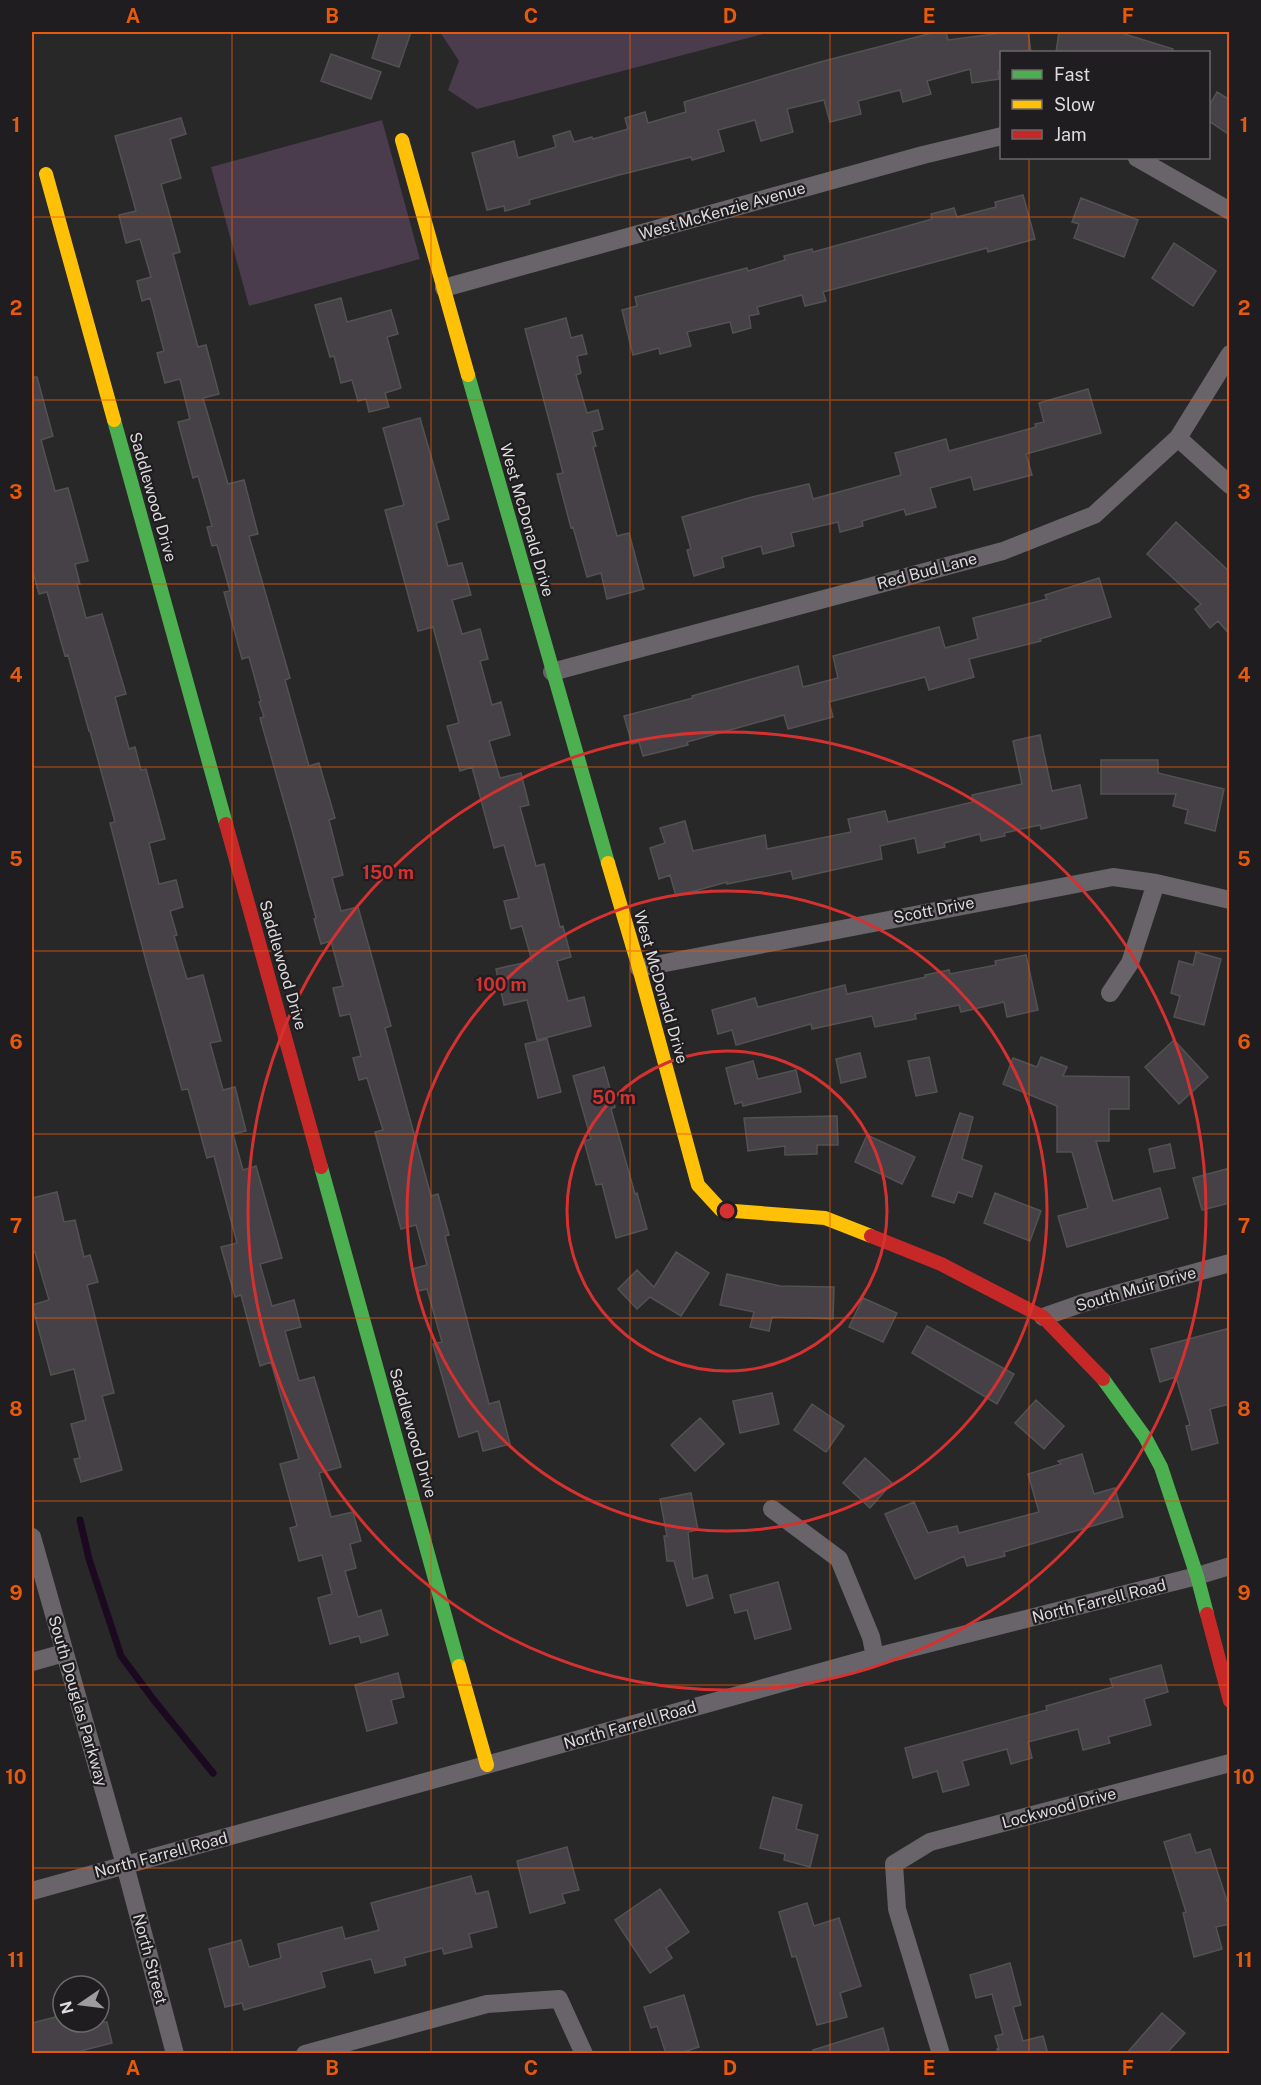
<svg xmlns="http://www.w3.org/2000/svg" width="1261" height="2085" font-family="'Public Sans',sans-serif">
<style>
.green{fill:#4a3c4c}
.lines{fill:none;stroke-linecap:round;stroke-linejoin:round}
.stream{stroke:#1b091f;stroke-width:7}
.building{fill:#464147;stroke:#525252;stroke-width:1.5}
.street{stroke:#686469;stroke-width:18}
.fast{stroke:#4caf50;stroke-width:14}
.slow{stroke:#ffc107;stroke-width:14}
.jam{stroke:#c62828;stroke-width:14}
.grid{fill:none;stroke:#e8590c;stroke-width:1.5;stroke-opacity:0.55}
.ring{fill:none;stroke:#d63131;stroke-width:3}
.labels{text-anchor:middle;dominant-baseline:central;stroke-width:4.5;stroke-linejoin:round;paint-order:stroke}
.street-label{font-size:16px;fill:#dddcdd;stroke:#1f1d1f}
.centre{fill:#d63131;stroke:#1f1d1f;stroke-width:3}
.ring-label{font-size:18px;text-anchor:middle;font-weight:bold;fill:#d63131;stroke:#1f1d1f;stroke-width:4.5;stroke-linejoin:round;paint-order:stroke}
.neatline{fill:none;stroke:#e8590c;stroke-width:2}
.grid-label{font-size:20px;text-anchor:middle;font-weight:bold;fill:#e8590c}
</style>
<rect width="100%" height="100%" fill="#282828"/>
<path class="green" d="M440,32H771L477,109L448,90L459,61Z
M382,120L420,259L249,306L211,167Z"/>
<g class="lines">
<path class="stream" d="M80,1520L89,1559L121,1656L153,1699L213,1773"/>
</g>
<path class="building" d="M380,32H411L399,67L372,58Z
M936,32H946L948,40L1010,32H1028L1031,52H1002V71H998L999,79L972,83L970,69L927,81L931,94L903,102L900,90L858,101L861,114L830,122L824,100L787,109L793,132L761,141L755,120L718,130L724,151L692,160L691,157L619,175L529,200L530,204L505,211L504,206L487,210L472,153L514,141L518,158L556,147L553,136L570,131L574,142L592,137L593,139L628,129L625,118L645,112L648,123L686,112L684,102L820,62Z
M1059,32H1118L1173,49L1172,52H1056Z
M331,54L381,72L371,99L321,81Z
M1217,92L1230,100V135L1209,121V106Z
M181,118L186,134L170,139L181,178L161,184L180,252L173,254L198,347L206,345L219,394L203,398L228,484L244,480L258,534L249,536L290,678L285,680L309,766L319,763L335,818L329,820L343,875L332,878L341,911L358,907L391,1026L385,1028L431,1196L438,1194L449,1235L445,1236L489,1404L499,1401L510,1444L483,1451L478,1431L459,1437L433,1344L442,1342L427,1289L418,1291L412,1269L427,1265L416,1225L401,1229L375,1132L383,1130L367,1078L359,1080L353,1058L361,1056L350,1014L340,1016L333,988L343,986L331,941L321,944L314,919L316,918L292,830L260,718L264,717L259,702L261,701L249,657L242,659L224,592L230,591L217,545L212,546L207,527L212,526L198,476L193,478L178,422L190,419L180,379L165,383L157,353L164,351L150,298L142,301L137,281L151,277L140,239L126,243L119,215L136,211L115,136Z
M1023,195L1035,239L988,252L987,248L823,292L826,301L805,306L802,295L757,307L759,314L749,316L751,328L733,333L730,322L687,332L691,346L660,354L659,348L633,355L622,310L637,306L635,297L747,268L748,271L785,260L784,256L812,249L813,252L904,227L932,219L931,214L954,208L957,217L996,207L995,202Z
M1081,198L1138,220L1124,257L1074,238L1079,224L1072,222Z
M1174,243L1216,271L1193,306L1152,278Z
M341,298L347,322L391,310L398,334L387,337L401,388L385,393L389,407L369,412L366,399L358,401L352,380L341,383L334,356L330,357L315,305Z
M566,318L571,338L582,335L587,354L577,356L581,373L576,375L587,413L598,410L603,429L592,432L596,446L593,447L617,536L629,533L644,589L607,599L601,573L587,577L573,527L571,528L557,474L563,473L525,329Z
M32,377H37L53,436L41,440L55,491L68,488L88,561L75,564L80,584H77L86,618L102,614L126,694L115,697L129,749L135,747L141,770L146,769L165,839L149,843L159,884L176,880L183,907L170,911L177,935L174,936L187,979L203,975L221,1041L210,1043L223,1090L235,1087L246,1131L233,1134L243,1170L256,1166L282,1258L260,1264L272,1306L294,1300L301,1327L285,1331L299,1381L314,1377L341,1467L319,1473L331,1517L353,1512L361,1541L350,1544L356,1568L345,1571L358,1617L381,1610L388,1635L361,1643L359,1636L330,1644L318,1598L332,1594L322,1555L299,1561L290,1528L297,1526L280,1464L299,1459L271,1362L260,1366L241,1295L235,1297L221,1247L237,1243L214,1156L207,1158L188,1089L182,1090L147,965L110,823L115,822L90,731H89L68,655L65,656L47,592L39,594L32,568Z
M1088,389L1101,433L1026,454L1032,475L974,490L971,477L930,488L936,507L906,515L904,509L862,521L863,526L840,532L838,522L791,533L794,546L763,554L761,546L722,557L724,567L694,576L687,550L691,549L682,517L752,497L809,484L813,499L901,475L895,453L946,439L949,451L1036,427L1035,424L1044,422L1039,403Z
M420,418L449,519L436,523L448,566L462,563L471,595L452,600L462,634L480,629L488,659L480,661L492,705L501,702L510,735L489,741L500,778L521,773L529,805L520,807L536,866L544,864L560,927L563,926L571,957L557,961L568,1001L584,997L591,1026L537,1040L527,1000L504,1005L496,969L532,961L522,926L511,929L504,901L519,898L504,845L494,848L472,767L460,771L447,726L459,723L433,627L418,631L385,510L404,505L383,428Z
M1176,522L1230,572V635L1218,621L1210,628L1195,609L1201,604L1147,554Z
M1099,578L1111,617L1040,639L1041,641L969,659L974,677L929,690L925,677L829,702L833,717L788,729L784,715L687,742L688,745L643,756L639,742L632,744L624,716L693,698L692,696L798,666L803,687L838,678L833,656L939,627L945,648L978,639L973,618L1047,599L1045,595Z
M1040,735L1052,791L1080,785L1087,818L1041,829L1040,825L1004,833L1005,836L981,841L980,834L944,843L945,847L918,853L915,838L880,846L882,859L793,879L791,871L727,884V882L676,896L670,875L659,879L650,848L665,843L660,828L685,821L693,851L765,835L767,849L851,832L848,819L885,811L888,822L973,802L972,795L1022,784L1013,741Z
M1101,760H1158V773L1224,789L1215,831L1185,823L1188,810L1173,806L1176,794H1101Z
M1196,952L1221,959L1204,1025L1174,1017L1180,996L1171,993L1179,961L1193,965Z
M1026,955L1038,1010L1007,1017L1004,1002L961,1012L959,1005L915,1014L916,1019L875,1027L872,1016L812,1029L811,1024L736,1045L732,1030L718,1034L712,1010L755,998L758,1007L845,985L847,994L926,977L925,975L949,970L950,974L996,965L995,961Z
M547,1039L561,1092L538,1098L525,1044Z
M1174,1040L1208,1077L1179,1104L1145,1067Z
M860,1053L866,1077L841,1083L836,1059Z
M929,1057L937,1092L916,1096L908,1061Z
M1041,1057L1067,1067L1063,1076L1129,1077V1109H1109V1141H1096L1113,1201L1160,1188L1168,1218L1067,1247L1058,1216L1088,1208L1072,1152H1057V1106L1003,1084L1013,1058L1037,1067Z
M753,1061L758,1079L796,1070L801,1092L743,1106L742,1102L735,1104L726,1068Z
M604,1067L615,1107L611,1109L635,1194L637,1193L647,1229L616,1238L602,1184L596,1185L584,1141L591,1139L573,1076Z
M960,1113L973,1117L962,1159L982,1166L972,1197L958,1192L954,1203L932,1196Z
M837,1116L838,1145H817V1154L785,1155V1146L748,1151L744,1118Z
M867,1135L915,1157L902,1184L855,1162Z
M1170,1144L1175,1168L1154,1172L1149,1149Z
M1230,1168V1203L1202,1210L1193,1178Z
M57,1192L64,1222L75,1220L84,1257L90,1255L98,1282L87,1285L114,1393L102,1396L122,1470L81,1482L74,1459L80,1458L71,1424L86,1420L74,1369L51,1375L32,1305L49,1300L35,1252L32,1253V1198Z
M995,1193L1041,1211L1030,1241L984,1223Z
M676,1252L709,1273L681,1316L650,1297L637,1309L618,1289L637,1270L654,1287Z
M727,1274L780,1286L834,1287L833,1319L772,1317L769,1331L750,1327L754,1312L720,1305Z
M863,1298L897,1313L883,1342L849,1327Z
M927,1326L1014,1374L997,1404L912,1353Z
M1230,1328V1404L1210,1409L1218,1443L1192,1450L1186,1426L1190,1425L1176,1377L1160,1382L1151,1349Z
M772,1393L779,1424L740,1433L733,1401Z
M1036,1400L1064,1426L1044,1449L1015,1423Z
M812,1404L844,1426L826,1452L794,1430Z
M700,1418L724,1444L695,1471L671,1445Z
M1082,1454L1094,1494L1115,1488L1123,1517L1004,1552L1005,1556L967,1566L964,1556L915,1579L885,1514L914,1502L928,1533L957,1526L959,1533L1039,1512L1028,1474L1061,1464L1058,1461Z
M865,1458L892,1483L870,1508L843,1483Z
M691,1493L698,1530L688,1532L693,1579L707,1575L713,1598L687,1606L674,1561H667L664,1536H667L660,1499Z
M778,1582L791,1629L755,1639L747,1610L735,1613L730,1595Z
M1161,1665L1168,1692L1144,1699L1151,1725L1108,1737L1110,1743L1083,1750L1078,1729L1028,1742L1032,1758L1011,1764L1007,1749L962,1761L969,1785L943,1792L937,1771L913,1778L905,1748L1047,1710L1046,1706L1113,1687L1110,1679Z
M398,1673L404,1697L391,1700L397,1723L367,1731L355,1685Z
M773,1797L802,1805L796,1829L818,1835L810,1867L784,1860L785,1854L760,1848Z
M1190,1834L1196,1853L1210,1849L1227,1901L1230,1900V1924L1216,1927L1222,1949L1194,1957L1183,1913L1186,1912L1164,1842Z
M567,1847L579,1890L562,1894L565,1903L530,1913L517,1861Z
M471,1876L476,1894L488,1891L497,1927L469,1934L472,1947L444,1954L442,1948L404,1958L406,1965L375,1973L371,1959L321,1972L325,1987L244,2010L242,2003L225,2007L209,1949L241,1940L249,1967L281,1958L278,1944L342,1927L345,1939L379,1930L371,1903Z
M660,1889L689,1932L666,1948L672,1958L650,1973L615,1920Z
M807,1903L814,1926L839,1918L861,1986L840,1993L847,2017L817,2025L796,1956L792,1957L779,1912Z
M1010,1963L1021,2005L1013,2007L1023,2041L1043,2036L1048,2054H998L997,2049H999L995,2036L1003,2034L992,1994L976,1998L970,1975Z
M684,1995L699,2047L677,2054H666L657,2026L651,2028L644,2007Z
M1162,2013L1185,2033L1166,2054H1126Z
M63,2015V2022H107L112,2043L69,2054H32V2023Z
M883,2028L889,2050L879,2054H814L813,2050Z"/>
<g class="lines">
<path class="street" d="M1137,158L1230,211
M444,288L923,155L1002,136
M1178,438L1230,485
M552,672L1003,551L1094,515L1178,438L1230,354
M639,968L1113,877L1156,883L1230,900
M1110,993L1130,963L1156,883
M1043,1317L1083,1303L1230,1263
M772,1509L839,1559L871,1637L875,1657
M32,1537L125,1865L175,2054
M32,1662L64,1653
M32,1891L875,1657L1197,1576L1230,1566
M305,2054L487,2004L559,1999L584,2054
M941,2054L897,1909L894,1864L930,1842L1230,1763"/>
<path class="fast" d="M468,375L608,863
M114,420L226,824
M321,1167L459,1666
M1103,1379L1145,1437L1161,1467L1197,1576L1207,1614"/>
<path class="slow" d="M402,140L468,375
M46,174L114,420
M608,863L639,968L698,1185L721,1210L825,1218L871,1236
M459,1666L487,1765"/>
<path class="jam" d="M226,824L321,1167
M871,1236L941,1264L1043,1317L1103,1379
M1207,1614L1230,1701"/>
</g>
<path class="grid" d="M232,32V2054M431,32V2054M630,32V2054M830,32V2054M1029,32V52M1029,158V2054M32,217H1230M32,400H1230M32,584H1230M32,767H1230M32,951H1230M32,1134H1230M32,1318H1230M32,1501H1230M32,1685H1230M32,1868H1230"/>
<g class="ring">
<circle cx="727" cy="1211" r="160"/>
<circle cx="727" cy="1211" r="320"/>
<circle cx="727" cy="1211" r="479"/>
</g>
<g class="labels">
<g class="street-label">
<text transform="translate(722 211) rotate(-16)">West McKenzie Avenue</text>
<text transform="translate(153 497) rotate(74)">Saddlewood Drive</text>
<text transform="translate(527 520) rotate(74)">West McDonald Drive</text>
<text transform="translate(927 571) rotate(-15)">Red Bud Lane</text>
<text transform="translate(934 910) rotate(-11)">Scott Drive</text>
<text transform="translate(283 965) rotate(74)">Saddlewood Drive</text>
<text transform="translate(661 987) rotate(74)">West McDonald Drive</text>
<text transform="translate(1136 1289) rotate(-16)">South Muir Drive</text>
<text transform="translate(413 1433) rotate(74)">Saddlewood Drive</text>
<text transform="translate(1099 1601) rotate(-14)">North Farrell Road</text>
<text transform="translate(78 1701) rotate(74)">South Douglas Parkway</text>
<text transform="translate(630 1725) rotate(-16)">North Farrell Road</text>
<text transform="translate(1059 1808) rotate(-15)">Lockwood Drive</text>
<text transform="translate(161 1855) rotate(-15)">North Farrell Road</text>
<text transform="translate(150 1959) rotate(75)">North Street</text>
</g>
</g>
<circle cx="727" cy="1211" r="9" class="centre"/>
<g class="ring-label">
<text x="388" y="879">150 m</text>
<text x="501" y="991">100 m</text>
<text x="614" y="1104">50 m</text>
</g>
<rect width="1261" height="2085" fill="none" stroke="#1f1d1f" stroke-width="66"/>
<rect x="1000" y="51" width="210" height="108" fill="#1f1d1f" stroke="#6b696b" stroke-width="1.5"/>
<rect x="1012" y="70" width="30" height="9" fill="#4caf50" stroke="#6b696b" stroke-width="1.5"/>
<text x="1054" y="81" font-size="18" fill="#dddcdd">Fast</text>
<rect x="1012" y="100" width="30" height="9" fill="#ffc107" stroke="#6b696b" stroke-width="1.5"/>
<text x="1054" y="111" font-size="18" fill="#dddcdd">Slow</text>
<rect x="1012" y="130" width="30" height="9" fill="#c62828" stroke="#6b696b" stroke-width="1.5"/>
<text x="1054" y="141" font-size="18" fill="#dddcdd">Jam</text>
<g transform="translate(81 2004) rotate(256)"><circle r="28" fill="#1f1d1f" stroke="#6b696b" stroke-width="1.5"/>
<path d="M0-4.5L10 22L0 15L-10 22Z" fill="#9e9d9e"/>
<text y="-9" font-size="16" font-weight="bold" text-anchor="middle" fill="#dddcdd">N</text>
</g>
<rect x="33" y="33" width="1195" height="2019" class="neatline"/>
<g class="grid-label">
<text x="133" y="23">A</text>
<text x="332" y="23">B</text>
<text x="531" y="23">C</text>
<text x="730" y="23">D</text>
<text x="929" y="23">E</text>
<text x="1128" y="23">F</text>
<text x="16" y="132">1</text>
<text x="1244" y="132">1</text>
<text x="16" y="315">2</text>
<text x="1244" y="315">2</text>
<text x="16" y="499">3</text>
<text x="1244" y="499">3</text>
<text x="16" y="682">4</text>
<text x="1244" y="682">4</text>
<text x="16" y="866">5</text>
<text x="1244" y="866">5</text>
<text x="16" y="1049">6</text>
<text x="1244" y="1049">6</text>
<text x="16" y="1233">7</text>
<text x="1244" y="1233">7</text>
<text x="16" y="1416">8</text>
<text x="1244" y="1416">8</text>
<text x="16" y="1600">9</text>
<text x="1244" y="1600">9</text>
<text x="16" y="1784">10</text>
<text x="1244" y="1784">10</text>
<text x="16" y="1967">11</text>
<text x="1244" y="1967">11</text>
<text x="133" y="2075">A</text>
<text x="332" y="2075">B</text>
<text x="531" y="2075">C</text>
<text x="730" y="2075">D</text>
<text x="929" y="2075">E</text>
<text x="1128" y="2075">F</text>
</g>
</svg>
